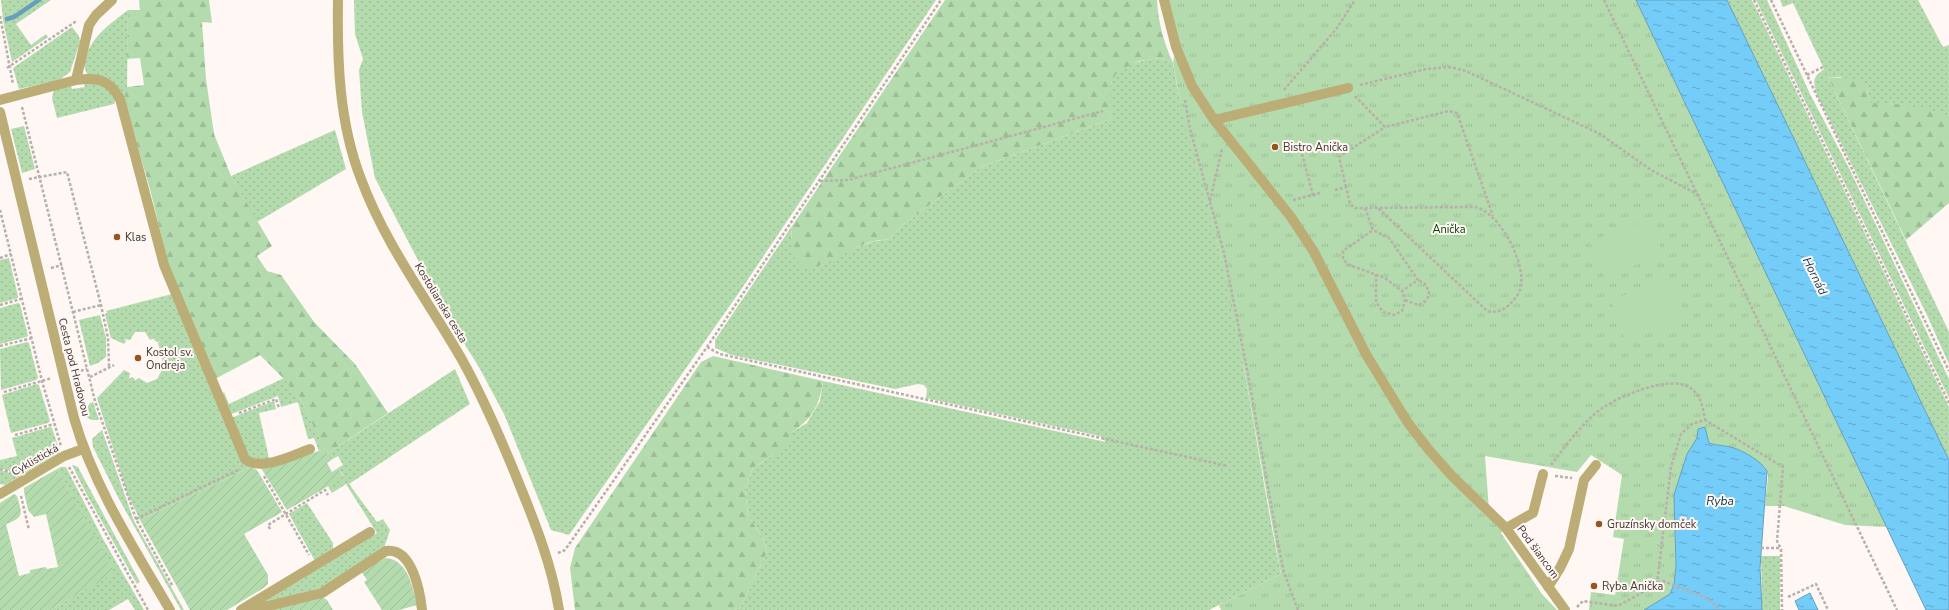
<svg xmlns="http://www.w3.org/2000/svg" width="1949" height="610" font-family="'Nunito Sans',sans-serif">
<style>
.grass{fill:url(#grass-dots)}
.forest{fill:url(#forest-firs)}
.park{fill:url(#park-tufts)}
.garden{fill:url(#garden-furrows)}
.pitch{fill:#b4dbad}
.water{fill:url(#water-ripples);stroke:#659fbc}
.lines{fill:none;stroke-linecap:round;stroke-linejoin:round}
.stream{stroke:#659fbc;stroke-width:4.5}
.path{stroke:#b8afab;stroke-width:2.5;stroke-dasharray:3 2;stroke-linecap:butt}
.minor{stroke:#bcad76;stroke-width:10}
.poi-dot{fill:#95551f;stroke:#fef7f4;stroke-width:1.5}
.labels{text-anchor:middle;dominant-baseline:central;stroke-width:4;stroke-linejoin:round;paint-order:stroke}
.poi-label{font-size:11px;fill:#42342e;stroke:#fef7f4;text-anchor:start}
.park-label{font-size:11px;fill:#0b4301;stroke:#fef7f4}
.street-label{font-size:11px;fill:#42342e;stroke:#fef7f4}
.water-label{font-size:12px;font-style:italic;fill:#0e3648;stroke:#fef7f4}
</style>
<defs>
<pattern id="grass-dots" width="8" height="8" patternUnits="userSpaceOnUse"><rect width="8" height="8" fill="#b4dbad"/><path d="M2 2h.1M6 6h.1" fill="none" stroke="#9cbd95" stroke-width="1.8" stroke-linecap="round"/></pattern>
<pattern id="forest-firs" width="22" height="20" patternUnits="userSpaceOnUse"><rect width="22" height="20" fill="#b4dbad"/><path d="M5 1l3.5 6h-7zM16 11l3.5 6h-7z" fill="#9cbd95"/></pattern>
<pattern id="park-tufts" width="24" height="20" patternUnits="userSpaceOnUse"><rect width="24" height="20" fill="#b4dbad"/><path d="M3 7l-1-3M5 7V3M7 7l1-3M15 17l-1-3M17 17v-4M19 17l1-3" fill="none" stroke="#9cbd95"/></pattern>
<pattern id="garden-furrows" width="10" height="10" patternUnits="userSpaceOnUse"><rect width="10" height="10" fill="#b4dbad"/><path d="M-1 1l2-2M0 10L10 0M9 11l2-2" fill="none" stroke="#9cbd95"/></pattern>
<pattern id="water-ripples" width="26" height="14" patternUnits="userSpaceOnUse"><rect width="26" height="14" fill="#74cdf9"/><path d="M2 4q2-2 4 0t4 0M15 11q2-2 4 0t4 0" fill="none" stroke="#61a7ca"/></pattern>
</defs>
<rect width="100%" height="100%" fill="#fef7f4"/>
<path class="grass" d="M1,0H51L16,24L31,45L46,34L48,37L12,62L3,20Z
M354,0H936L738,294L569,535L551,530L504,414L480,369L450,320L444,301L420,264L375,178L362,112L359,70L363,59L355,34Z
M1727,0H1752L1949,407V460Z
M1756,0H1767L1810,94L1849,168L1949,379V398Z
M1780,0H1918L1943,47L1949,45V116L1889,103H1870L1867,88L1840,77H1828L1949,332V364L1926,313L1817,95C1813,80 1812,78 1824,69L1793,3L1783,7Z
M128,10L127,89L124,99L99,77L87,74L83,63C92,36 106,27 128,10Z
M72,27L79,36L80,42L70,72L59,80L19,89L13,68Z
M1160,58L1173,63C1183,128 1205,189 1220,253C1246,359 1259,468 1281,574L1209,610H734L740,608L767,552L764,540L748,515L745,488L753,468L772,456L792,432L807,423L820,401L823,381L1106,442L1100,436L926,398L927,389L924,385L918,384L895,389L732,355L715,348V340L792,226L791,238L820,266C841,255 866,239 889,240L901,226L981,167L1111,119C1110,108 1108,95 1110,84C1114,64 1144,60 1160,58Z
M90,82L108,88L116,100L114,104L57,118L52,98L54,90L71,86L72,89L85,87L84,83Z
M24,126L35,169L22,173L11,129Z
M335,130L346,169L257,222L231,176Z
M9,258L18,296V298L0,303V260Z
M172,294L251,467L140,520L128,495L97,398L124,370L130,373L129,379L132,377L135,379L134,381L139,378L147,383L157,379L163,368L167,371L169,368L163,362L158,343L160,341L157,342L154,340L155,338L150,340L145,332H135L130,340L124,339L126,341L124,344L111,338L105,314L107,313L106,311Z
M18,303L20,304L28,336L26,337L0,344V308Z
M100,315L106,338V357L98,363L90,366L79,320Z
M27,342L29,343L38,378L36,380L1,390L0,349Z
M455,369L470,404L349,484L377,522L383,519L390,530L384,548L322,588L260,604L377,533L346,484L332,493L328,486L344,476L338,468L343,465L338,456L331,460L327,454Z
M284,378L299,396L325,449L319,451L314,438L308,439L298,402L281,407L278,396L229,415L221,395L224,392L229,404Z
M37,384L39,385L50,421L48,423L11,433L2,395Z
M274,401L276,409L259,413L269,458L264,460L249,457L231,418Z
M93,402L99,420H92L82,415L90,403Z
M50,427L52,428L60,452L58,454L22,475L0,468V460L17,456L12,438Z
M102,430L134,521L184,610H181L119,499L93,447L92,439Z
M72,465L78,467L80,471L140,582L137,584L87,495Z
M61,467H66L103,539L144,610H135L128,599L109,610H50L114,573L57,469Z
M0,470L20,476L5,485L0,484Z
M307,503L333,543V549L315,561L289,514Z
M1761,556H1780V610H1762Z"/>
<path class="forest" d="M139,0H209L212,23L202,22L206,79L214,134L231,176L272,246L257,256L267,271L281,275L314,322L355,364L388,413L327,454L299,396L283,378L260,355L215,379L168,264L151,193L124,99L127,87L144,85L140,58L127,59L128,10H140Z
M945,0H1157C1158,22 1164,43 1173,63L1160,58L1139,61L1118,71L1110,83L1111,119L981,167L901,226L889,240C865,238 844,256 822,265C816,267 809,267 803,268C788,256 791,243 792,226Z
M1828,77L1858,79L1867,88L1870,103H1889L1924,108L1949,116V203L1906,240Z
M713,356L823,381C819,406 813,418 792,432L790,444L753,468L745,488L748,515L764,540L767,552L740,608L734,610H575L570,568L575,548L701,362Z"/>
<path class="park" d="M1164,0H1636L1887,527L1845,525L1784,506H1765L1768,476L1765,467L1745,453L1733,448L1709,443L1705,428L1698,429L1697,438L1687,454L1674,495L1676,576L1670,594L1644,610H1589L1591,592L1615,595L1624,539L1613,537L1622,475L1591,455L1577,472L1485,456L1489,510L1506,528L1501,533L1542,594L1557,610H1221L1219,605L1281,574L1245,373L1220,253L1184,122L1173,63L1176,47Z"/>
<path class="garden" d="M325,449L331,460L327,463L332,472L338,468L344,477L287,510L261,468H269Z
M251,467L257,470L282,512L244,534L268,575V584L265,587L227,610H190L140,520Z
M57,469L115,573L50,610H0V503L14,494L17,496C22,514 25,517 6,524L19,576L30,573V570L46,567L47,569L58,567L46,514L34,517L28,510L24,492V488Z
M385,558C408,559 413,588 417,605L399,610H382L364,582L367,580L361,571Z
M322,597L327,600L333,610H267Z"/>
<path class="pitch" d="M1650,219L1663,255L1604,277L1590,241Z
M1672,278L1687,319L1626,341L1611,300Z"/>
<path class="water" d="M1636,0H1727L1949,460V610H1926Z
M1705,427L1709,443C1717,446 1726,445 1734,448C1745,452 1761,461 1767,471L1760,568L1762,610H1644L1670,594L1674,584L1676,566L1674,495L1687,454L1697,438L1698,429Z
M1810,593L1818,610H1799L1795,601Z"/>
<g class="lines">
<path class="stream" d="M7,19L14,17L39,0"/>
<path class="path" d="M1604,0L1897,610
M1754,0L1949,403
M1771,0L1949,371
M0,16L13,84
M7,68L75,22H78
M1807,75L1823,67
M1360,85L1426,69L1450,67L1466,71L1600,134L1651,170L1697,194
M1284,90L1337,28L1355,0
M1355,96L1385,127L1449,111L1457,113L1493,216
M1185,100L1190,129L1224,253L1247,369L1278,543L1284,573L1298,610
M22,107L95,401L136,519L172,585
M1302,154L1313,195
M29,179L67,172L101,305L108,338L109,366
M820,181L848,180L1103,111
M1346,187L1339,157L1385,127
M1335,190L1346,187L1350,204L1355,208L1475,207C1500,212 1528,266 1520,290C1518,296 1513,301 1509,305C1502,311 1495,313 1487,311L1378,208
M1293,200L1320,193
M1210,201L1222,149
M1365,208L1373,230L1389,238L1418,280L1402,291L1385,278L1347,264L1343,258V251L1346,249L1373,230
M0,210L42,381L61,446
M0,258L11,254
M51,268L62,265
M1376,274V302L1383,312L1394,315L1402,311L1405,300L1402,291
M1405,300L1418,305C1425,303 1429,299 1429,291L1424,283L1418,280
M0,305L21,299
M73,312L101,305
M0,346L32,338
M707,347L720,354L1228,466
M76,372L87,369
M90,377L114,365
M4,392L52,378
M239,413L276,399L279,408
M15,435L54,424
M1551,465C1565,447 1579,427 1597,412C1614,398 1674,371 1693,390C1702,398 1703,409 1705,420
M69,467L148,610
M0,469L13,473
M264,476L309,555
M1555,476L1572,478
M21,496L29,530
M136,519L240,469
M270,529L268,525L325,490L328,495
M1761,548H1780
M558,553L565,550L707,347L941,0
M1657,584L1671,467L1681,434L1692,424L1705,420L1783,467L1777,541L1781,549L1782,610
M1788,597L1816,584L1828,610
M1577,607L1583,601L1618,606L1663,581L1707,598L1720,610"/>
<path class="minor" d="M338,0C337,60 339,123 361,179C385,244 427,299 461,358C483,397 501,439 518,481C535,523 552,565 559,610
M1164,0L1176,47L1192,86L1214,120L1291,217L1314,252L1367,356L1408,423L1429,450L1452,476L1506,528L1565,610
M76,80C97,77 109,79 120,99L164,265L245,459C260,472 293,455 310,449
M0,100L76,80L89,25L96,15L112,0
M0,112L74,418C94,487 134,548 170,610
M1214,120L1348,88
M0,494L64,456L83,449
M1506,528L1533,513L1543,474
M1548,587L1560,568L1569,549L1584,480L1596,465
M241,610L370,532
M252,610L322,593L386,551C412,547 420,591 422,610"/>
</g>
<g class="poi-dot">
<circle cx="1275" cy="147" r="4"/>
<circle cx="117" cy="237" r="4"/>
<circle cx="138" cy="358" r="4"/>
<circle cx="1599" cy="524" r="4"/>
<circle cx="1594" cy="586" r="4"/>
</g>
<g class="labels">
<g class="poi-label">
<text x="1283" y="147">Bistro Anička</text>
<text x="125" y="237">Klas</text>
<text x="146" y="352">Kostol sv.<tspan x="146" dy="13">Ondreja</tspan></text>
<text x="1607" y="524">Gruzínsky domček</text>
<text x="1602" y="586">Ryba Anička</text>
</g>
<g class="park-label">
<text x="1449" y="229">Anička</text>
</g>
<g class="street-label">
<text transform="translate(441 303) rotate(59)">Kostolianska cesta</text>
<text transform="translate(74 367) rotate(76)">Cesta pod Hradovou</text>
<text transform="translate(35 460) rotate(-30)">Cyklistická</text>
<text transform="translate(1538 552) rotate(54)">Pod šiancom</text>
</g>
<g class="water-label">
<text transform="translate(1815 276) rotate(64)">Hornád</text>
<text x="1720" y="501">Ryba</text>
</g>
</g>
</svg>
